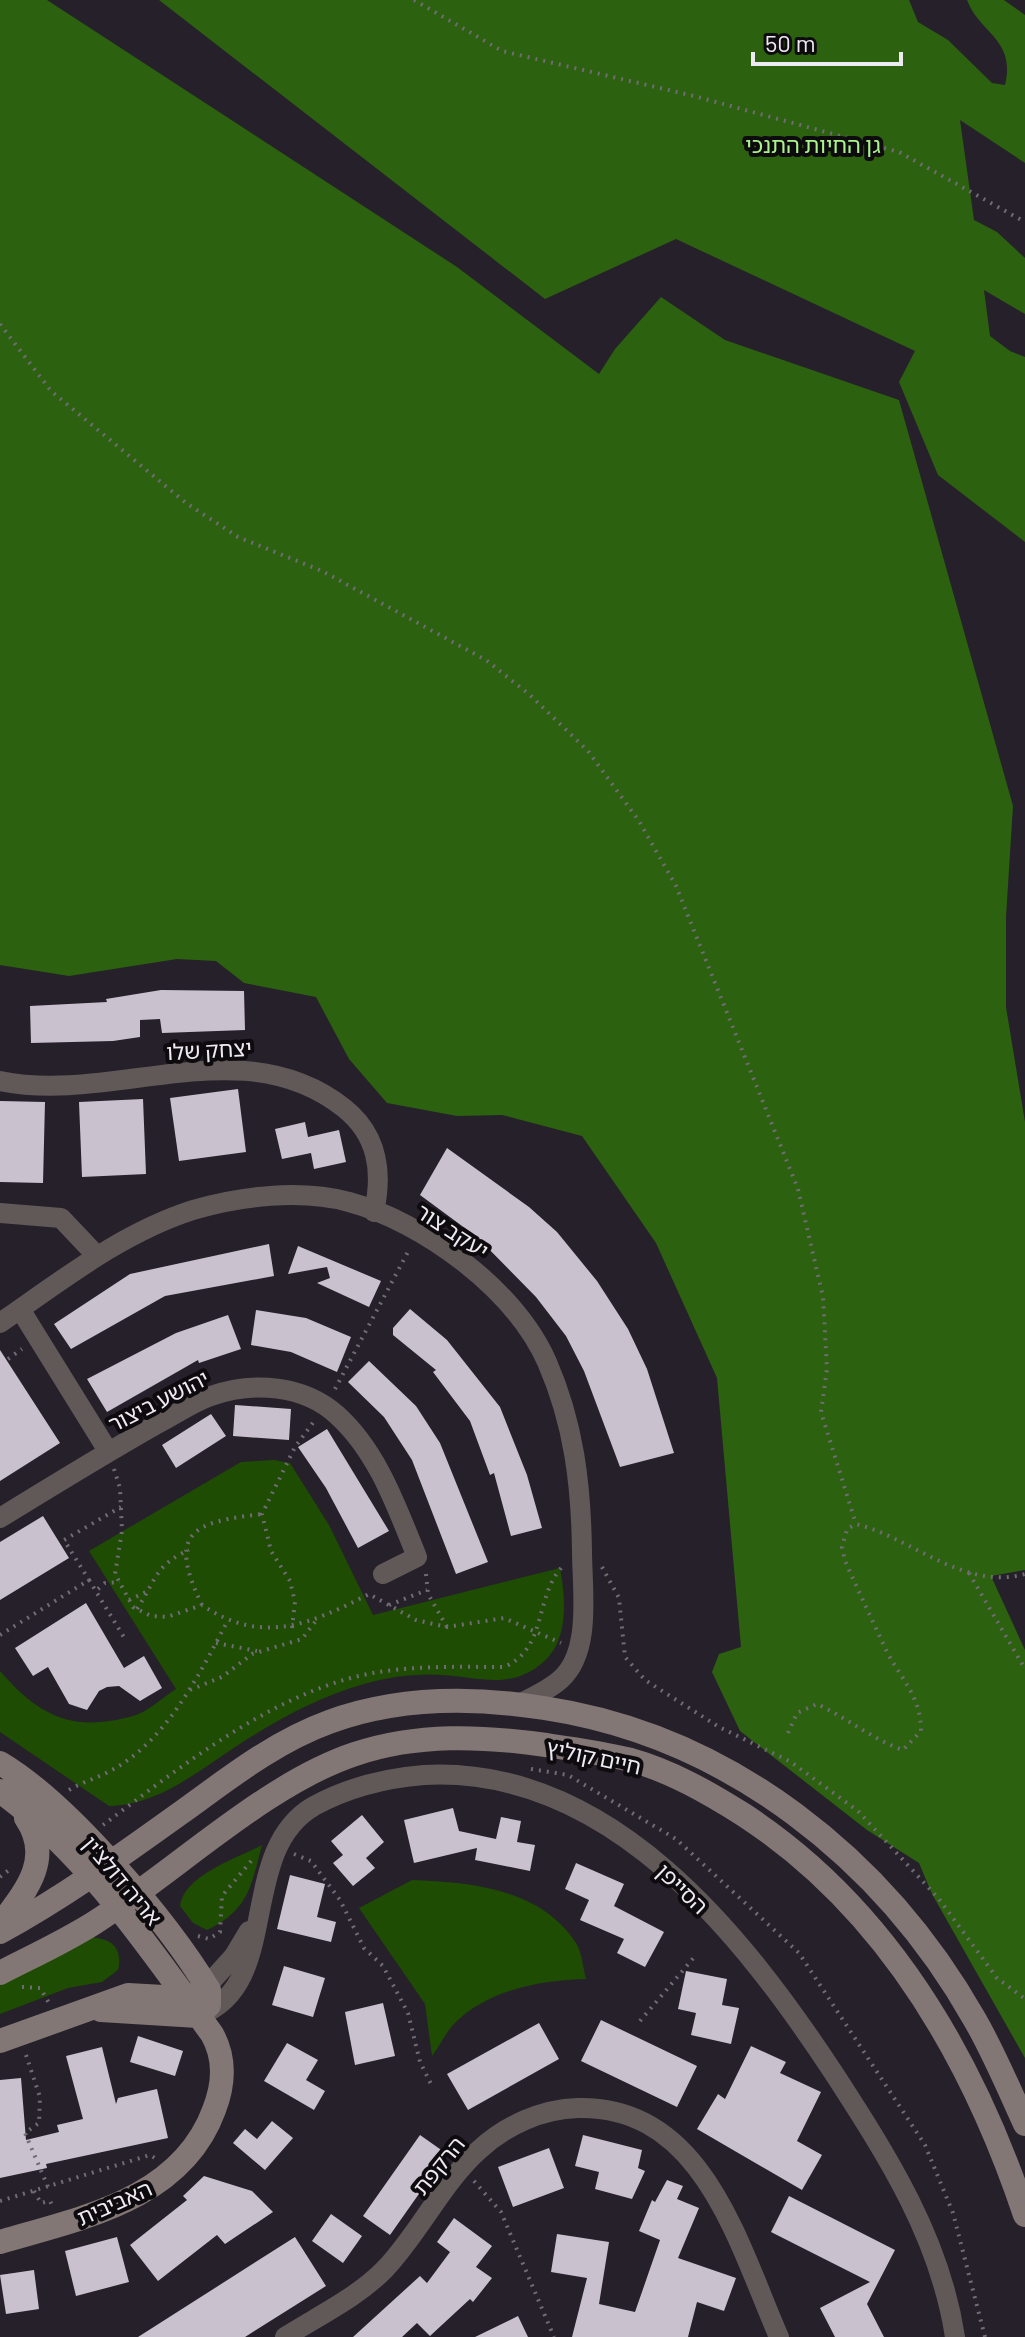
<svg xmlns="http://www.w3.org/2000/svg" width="1025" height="2337" font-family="Barlow,'Noto Sans Hebrew',sans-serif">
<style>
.green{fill:#1e4c02}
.forest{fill:#2c6110}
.building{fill:#cac1cf}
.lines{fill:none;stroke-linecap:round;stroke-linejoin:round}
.path{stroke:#706b74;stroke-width:4;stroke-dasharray:2 6;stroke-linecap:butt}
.street{stroke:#605957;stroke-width:20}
.secondary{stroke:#827774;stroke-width:24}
.labels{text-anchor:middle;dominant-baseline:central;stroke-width:8;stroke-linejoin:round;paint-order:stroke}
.park-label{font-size:22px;fill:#a9f38c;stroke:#0e0b0f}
.street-label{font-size:22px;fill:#eeeaf1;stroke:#0e0b0f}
</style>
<rect width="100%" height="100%" fill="#26202a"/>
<path class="green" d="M274,1460L290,1463L329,1525L373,1615L560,1568C566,1600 569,1642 541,1664C509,1690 479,1677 442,1675C417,1673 388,1677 364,1684C322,1696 286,1715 249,1738C205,1765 163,1805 109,1806L0,1732V1671C39,1716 72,1733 133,1716C148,1712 163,1697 176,1689L89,1551L241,1462Z
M262,1845C251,1886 249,1910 207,1930L193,1923L180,1906C184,1875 238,1858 262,1845Z
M412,1880C471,1882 541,1889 576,1943C582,1952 583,1968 586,1979C541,1980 486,1990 453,2025C445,2034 439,2047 432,2056L425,2004L359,1908Z
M85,1937C108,1937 124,1945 118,1970L102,1982L68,1988L0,2014V1981Z"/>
<path class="forest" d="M0,0H47L457,267L599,374L615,349L661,297L725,340L899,400L1013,806L1006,917V1007L1025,1122V1570L991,1576L1025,1650V2058L932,1894L919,1863L867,1830L740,1731L712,1672L719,1654L741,1647L717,1378L656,1243L582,1136L502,1115L457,1116L387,1103L349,1059L316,997L244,983L216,961L177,959L69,976L0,965Z
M159,0H909L918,22L948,40L992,83L1005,85C1016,39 980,34 967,0H1004L1025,15V163L960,120L974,220L997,232L1025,258V314L984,290L990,336L1010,351L1025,357V542L938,475L899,382L915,351L676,239L545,299Z"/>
<path class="building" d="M161,990L244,991L245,1030L162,1033L160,1019L140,1020V1037L113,1041L31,1043L30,1006L107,1002L106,999Z
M238,1089L246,1152L179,1161L170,1098Z
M143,1099L146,1174L82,1177L79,1102Z
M0,1101L45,1102L43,1183L0,1182Z
M305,1122L308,1137L339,1130L346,1162L314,1169L311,1153L282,1159L275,1129Z
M447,1148L529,1207L557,1232L597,1281L628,1329L647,1369L674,1453L620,1467L584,1371L566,1336L536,1297L477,1237L420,1195Z
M269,1244L274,1276L165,1296L71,1349L54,1324L130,1274Z
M298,1246L381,1281L369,1307L317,1283L330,1278L327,1267L288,1274Z
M410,1309L447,1340L500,1407L527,1475L542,1528L511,1536L494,1473L490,1475L470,1421L433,1372L436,1370L393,1335V1328Z
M256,1310L306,1318L351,1337L337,1372L291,1352L251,1345Z
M228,1315L241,1349L199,1363L198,1360L107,1412L87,1379L176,1333Z
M0,1350L60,1443L0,1481Z
M369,1361L416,1406L440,1443L488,1562L456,1574L412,1460L384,1417L348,1382Z
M235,1405L291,1409L289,1440L233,1436Z
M211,1414L226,1436L176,1468L162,1445Z
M327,1429L389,1531L358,1548L326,1488L298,1447Z
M43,1516L69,1558L0,1600V1542Z
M86,1603L124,1668L144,1656L162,1688L140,1701L119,1686L107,1687L99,1691L87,1710L69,1704L48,1667L33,1676L15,1648Z
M453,1808L459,1831L496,1839L501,1817L521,1821L517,1842L535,1845L530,1871L475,1860L477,1848L414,1863L404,1820Z
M362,1815L384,1842L366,1858L375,1868L353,1886L333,1863L343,1855L331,1841Z
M576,1863L624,1884L614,1906L664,1932L645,1967L617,1953L624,1939L580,1920L589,1900L565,1889Z
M290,1875L325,1884L317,1917L336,1922L331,1942L277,1929Z
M284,1966L325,1978L313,2017L272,2005Z
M686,1971L727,1979L722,2005L739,2008L731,2044L691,2035L696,2013L678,2009Z
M383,2003L395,2056L355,2065L345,2012Z
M601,2020L697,2066L677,2107L581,2061Z
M539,2023L559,2059L468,2110L447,2074Z
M138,2036L183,2051L175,2076L130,2062Z
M287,2043L318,2060L306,2080L325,2091L314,2110L264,2081Z
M751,2046L786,2062L780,2073L821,2092L797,2141L822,2155L802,2190L697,2129L718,2094L725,2099Z
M102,2047L116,2104L118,2098L157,2089L168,2138L46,2164L47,2168L0,2178V2080L21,2078L26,2140L59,2132L57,2125L83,2119L66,2056Z
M272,2121L293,2138L265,2170L233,2143L245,2129L257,2139Z
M420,2135L447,2154L390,2235L363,2216Z
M583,2135L642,2150L638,2168L645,2171L632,2199L595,2189L599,2172L575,2166Z
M549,2148L564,2188L513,2207L498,2167Z
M204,2176L252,2191L273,2212L225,2244L217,2235L158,2281L130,2245L187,2200L183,2196Z
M667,2180L683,2186L677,2199L699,2208L678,2258L736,2278L724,2311L697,2302L688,2337H572L587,2278L551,2272L557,2234L609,2242L599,2304L635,2312L660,2240L639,2231L652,2200L655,2202Z
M789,2196L895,2250L867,2304L884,2337H835L820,2308L870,2282L771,2232Z
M331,2214L362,2236L343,2263L312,2241Z
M454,2218L492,2246L476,2267L492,2278L473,2302L470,2299L430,2336L417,2323L402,2337H353L420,2276L427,2283L450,2252L437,2242Z
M117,2237L129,2282L76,2296L65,2251Z
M295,2237L326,2286L245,2337H138Z
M34,2270L39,2309L6,2314L0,2275Z
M518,2316L528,2337H475Z"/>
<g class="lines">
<path class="path" d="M414,0L502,51L694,96L899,152L1025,222
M0,324L51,391L186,503L238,537L322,571L486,660L530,695L588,751L639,821L676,886L798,1189L823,1297L827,1369L821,1412L856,1524
M8,1359L22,1349
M335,1389L410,1248
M114,1469L120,1488L122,1531L115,1574L133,1607L151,1616L167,1617L202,1605C262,1646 311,1624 369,1594L416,1620L447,1627L504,1618L561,1643
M602,1567L619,1598L625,1657L645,1680L719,1727L791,1762L858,1811L939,1899L997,1978L1025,1999
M969,1573L1025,1669
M426,1574L428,1594L447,1627
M89,1580L125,1639
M98,1589L105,1583L120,1582
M129,1600L146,1592
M202,1605C166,1531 194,1522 262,1514
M389,1605L427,1590
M137,1609C156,1580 155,1565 189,1550
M292,1628L295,1602L290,1581L271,1551L262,1514L295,1447L315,1420
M0,1635L89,1580L64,1540L121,1507
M216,1643L257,1651
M190,1690L222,1677L252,1654L302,1639L315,1622
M788,1733L797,1713L817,1704C847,1718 872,1739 903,1750L921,1731C921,1697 902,1680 887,1652C873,1622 859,1592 845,1561L842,1547L847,1529L856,1524C912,1538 964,1591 1025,1574
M531,1769L568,1775L676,1839L799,1953L925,2145L953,2213L985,2337
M69,1790C82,1782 95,1779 108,1772C165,1744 199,1675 227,1622
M103,1825C179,1768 269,1696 363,1675C409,1665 457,1667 504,1667C548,1649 534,1594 564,1565
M294,1854L311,1861L340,1900L364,1948L383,1966L408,2013L420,2062L432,2086
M0,1877L9,1870
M198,1936L209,1939L220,1932L222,1896L252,1860
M22,1987L40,1988L49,2003
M640,2021L696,1955
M26,2055L40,2097L39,2123L25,2133L48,2187
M474,2181L501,2212L554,2337
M34,2191L41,2203L50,2201L53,2207
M0,2201L150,2155L155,2158"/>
<path class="street" d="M0,1081C114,1105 242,1027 344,1108C378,1135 383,1171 374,1212
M0,1213L61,1218L97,1256
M20,1309L108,1451
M0,1323C61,1281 121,1233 193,1210C240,1196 301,1189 349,1202C424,1222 515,1290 547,1362C574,1424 581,1484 582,1551C582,1589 592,1651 561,1679C549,1690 533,1697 519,1704
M0,1518C52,1486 104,1454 157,1424C175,1415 193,1402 211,1396C253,1381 304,1385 337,1415C378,1452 397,1508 417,1557L383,1574
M207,1986L234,1956L249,1931
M200,2015C283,1984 236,1851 314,1806C347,1788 386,1778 424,1775C610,1765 743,1935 835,2075C888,2157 940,2238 955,2337
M285,2337C318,2316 358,2297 385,2269C420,2232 442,2183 479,2150C506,2125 542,2109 578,2108C703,2105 738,2244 779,2337"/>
<path class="secondary" d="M0,1763C69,1804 167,1921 209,1990V2005L198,2016
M0,1791C86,1853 150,1949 212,2034C226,2059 224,2084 214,2110C181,2200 81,2218 0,2242
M0,1925C25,1892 54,1859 26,1818
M0,1932C64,1897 122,1855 182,1812C228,1779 274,1742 329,1722C397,1697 474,1697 544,1708C729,1736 884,1859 975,2020C994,2053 1009,2089 1025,2124
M0,1973C31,1957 64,1942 94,1923C175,1872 265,1784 355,1754C418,1733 482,1736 546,1745C574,1749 603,1753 631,1760C671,1771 709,1793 744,1815C886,1908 972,2057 1025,2215
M101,2010L198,2016
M0,2041L128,1995L181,1998L192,1995"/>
</g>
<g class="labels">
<g class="park-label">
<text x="813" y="144">גן החיות התנכי</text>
</g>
<g class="street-label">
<text transform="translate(209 1049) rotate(-3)">יצחק שלו</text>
<text transform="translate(453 1230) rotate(33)">יעקב צור</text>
<text transform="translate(158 1400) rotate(-27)">יהושע ביצור</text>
<text transform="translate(594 1756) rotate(12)">חיים קוליץ</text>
<text transform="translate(123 1880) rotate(50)">אריה דולצ'ין</text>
<text transform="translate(683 1888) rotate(44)">הסייפן</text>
<text transform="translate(438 2165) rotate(-51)">הרקפת</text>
<text transform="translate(114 2202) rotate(-24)">האביבית</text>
</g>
</g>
<path d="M753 52v12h148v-12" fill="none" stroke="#eeeaf1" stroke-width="4"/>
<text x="765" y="52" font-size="24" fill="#eeeaf1" stroke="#0e0b0f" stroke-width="6" paint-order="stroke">50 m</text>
</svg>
